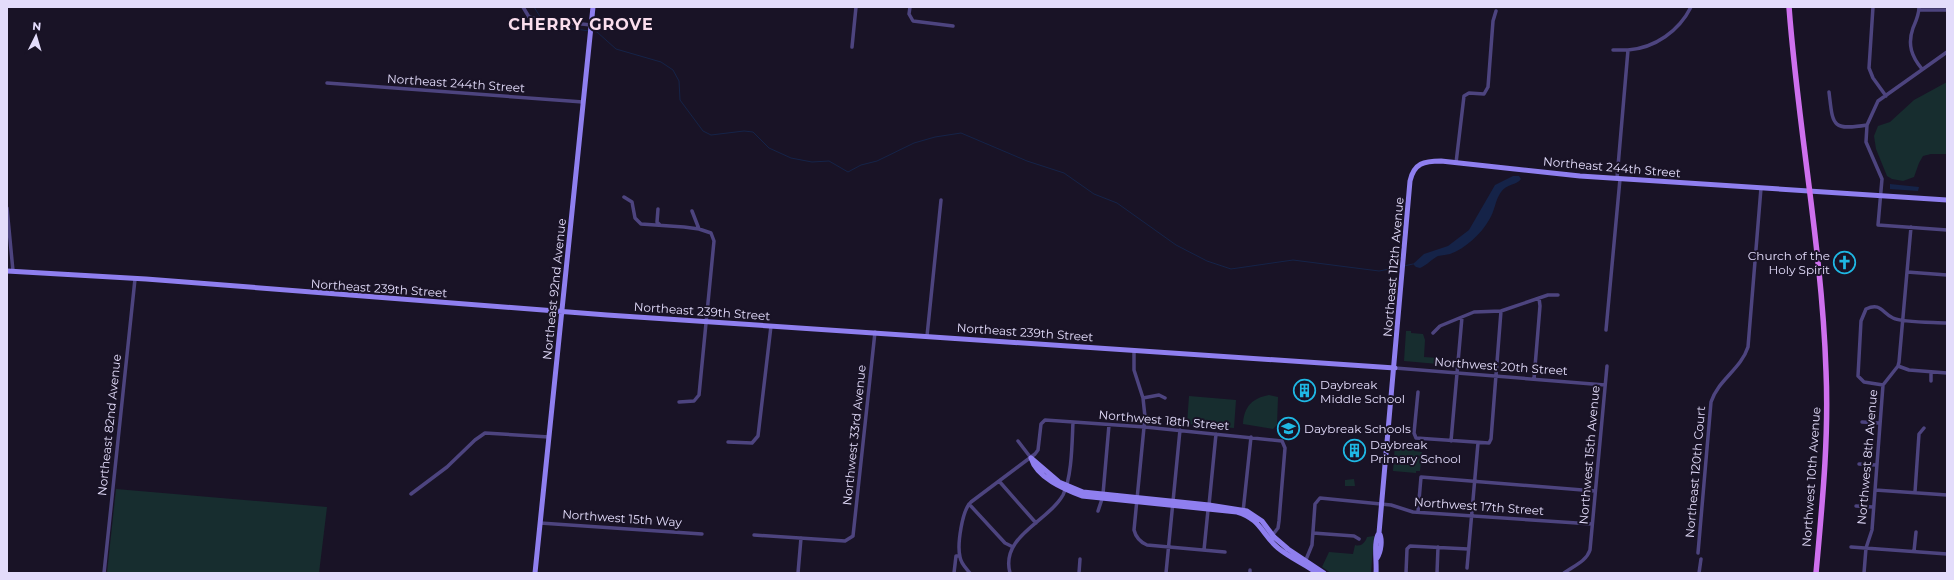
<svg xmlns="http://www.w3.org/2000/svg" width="1954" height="580" font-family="Montserrat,sans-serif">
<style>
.green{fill:#172d2f}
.water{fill:#152348}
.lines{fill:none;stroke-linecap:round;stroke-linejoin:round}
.stream{stroke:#152348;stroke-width:1}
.street{stroke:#4d447f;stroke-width:3.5}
.secondary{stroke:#8f7fef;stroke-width:5}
.primary{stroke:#ce70ee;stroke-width:5.5}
.labels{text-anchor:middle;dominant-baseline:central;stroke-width:4;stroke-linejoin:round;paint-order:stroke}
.street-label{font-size:12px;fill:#e3dcfb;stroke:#191326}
.poi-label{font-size:12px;fill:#e3dcfb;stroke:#191326;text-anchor:start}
.district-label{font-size:16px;font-weight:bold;letter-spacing:1px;fill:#fbdeed;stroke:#191326}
</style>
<rect width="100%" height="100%" fill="#191326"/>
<path class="green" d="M1947,82V154H1931L1923,156L1919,163L1914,177L1903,181L1892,179L1887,176L1876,149L1874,136L1878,126L1890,122L1914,100Z
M1406,331H1411V333L1423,334L1425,340L1424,357L1438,358V364L1404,361Z
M1269,395L1278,397L1277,425L1273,429L1243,424C1244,407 1252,398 1269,395Z
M1189,396L1236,400L1234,428L1187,424Z
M1395,444L1414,446V451L1422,452L1420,471H1416V473L1393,471Z
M1354,479L1355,486H1345V480Z
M116,489L327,507L319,573H107Z
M1374,536L1371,573H1331L1322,567L1329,552L1353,554L1355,545C1361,547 1365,543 1367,537Z"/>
<path class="water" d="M1513,176H1519L1521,179C1517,185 1506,184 1501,192C1495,200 1495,211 1489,220C1481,234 1466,248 1450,254C1447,255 1442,255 1438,256C1432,259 1427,265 1420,268L1416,267L1413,264L1424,254L1448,246L1469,230L1495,185Z
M1890,184L1919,187L1918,191L1890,189Z"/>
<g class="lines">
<path class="stream" d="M534,7L541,18
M543,21L545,24L589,31
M593,31L597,32L616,49L661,62L673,70L679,81L680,100L703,131L711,135L744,131L753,132L769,148L791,158L812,162L829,161L848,172L861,165L877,161L914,143L935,137L961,133L1027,161L1064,173L1094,194L1117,203L1176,245L1207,261L1231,269L1293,260L1379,271L1401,267
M1404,266L1413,264"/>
<path class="street" d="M523,7L529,17L536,19L591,25
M910,7L909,14L913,21L953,26
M1873,7L1869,68L1873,78L1886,96
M1919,7C1919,15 1916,21 1913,28C1907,45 1912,57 1922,69
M1919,10H1947
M852,47L856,7
M1613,50H1628
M1947,52L1878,101L1867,125L1866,142L1882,179L1878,225L1947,230
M327,83L583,102
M1829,92C1833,125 1831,131 1867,125
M1456,163L1464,96L1469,93L1484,94L1488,87L1493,21L1496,11
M1617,178L1628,50C1655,48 1679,31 1691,7
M624,197L632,202L635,218L641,224L684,227L699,229L711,233L714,241L699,395L694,401L679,402
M7,208L13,271
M658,209L657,222L660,225
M692,211L699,229
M1907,272L1947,275
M1606,330L1620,179
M1433,333L1440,326L1474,312L1501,311L1548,295H1558
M927,336L941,200
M1134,350V370L1143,398L1145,417L1134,530C1136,538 1140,542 1147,545L1225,552
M1898,366L1909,370L1947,373
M1395,368L1605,385
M1534,379L1540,306L1539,298
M1931,381V372
M1883,385L1864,382L1858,376L1861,321L1866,309C1881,302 1882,313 1893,318C1903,323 1934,322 1947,323
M1418,392L1414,433L1416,438L1489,443L1491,439L1501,311
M1143,398L1159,395L1165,398
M1862,422L1879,423
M1018,441L1031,458
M1451,441L1462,317
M728,442L752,443L758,436L771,326
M1859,464L1876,465
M999,481L1036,523
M1875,490L1947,495
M1915,492L1919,434L1924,428
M411,494L447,467L475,440L485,433L549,437
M1103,494L1109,425
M969,504L1005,543L1013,547
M1209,505L1216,434
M1856,506L1873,507
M1098,511L1102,499
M1243,512L1251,437
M1418,512L1421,477L1595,491
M540,523L702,534
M1313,533L1354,536L1359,539
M754,535L845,541L853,536L875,332
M1851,547L1947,554
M1204,550L1208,510
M1914,551L1916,532
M1698,553L1711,402C1718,380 1741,369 1748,347L1761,188
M1305,562L1312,545L1315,504L1320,498L1391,505L1413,512L1592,524
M1467,568L1478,443
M104,573L135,279
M798,573L801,538
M954,573L956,556H959
M970,573C966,568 961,564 960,557C957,545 962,510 971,502L1035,454L1038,450L1041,424L1045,420L1145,427L1282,441L1285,448L1279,521L1278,528L1271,537
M1010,573C1000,536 1048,522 1063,495C1072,477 1072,443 1073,422
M1079,573L1080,559
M1166,573L1180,430
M1250,573V570
M1406,573L1407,549L1410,546L1468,549
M1437,573L1438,547
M1564,573C1573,566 1586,562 1590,550L1607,366
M1699,573L1701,559
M1864,573L1866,548L1872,530L1883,385L1898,366L1899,362L1911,227"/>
<path class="secondary" d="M7,271L146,279L607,315L1395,368
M1031,458L1059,482L1083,492L1209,505L1247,511L1262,521L1274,537L1288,549L1324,573
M1031,458C1037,478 1064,489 1082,496L1237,512C1261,519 1262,535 1278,548C1290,558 1305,564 1317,573
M1377,558C1381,552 1383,539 1379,533L1410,181C1414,163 1424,161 1441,161L1580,176L1947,200
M535,573L593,7
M1376,573C1377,562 1373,541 1379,533"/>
<path class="primary" d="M1789,7C1798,128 1822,249 1826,371C1829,439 1822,506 1816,573"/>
</g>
<defs>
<symbol id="church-ring" viewBox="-11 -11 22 22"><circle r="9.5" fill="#191326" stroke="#1fb8e4" stroke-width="1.5"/><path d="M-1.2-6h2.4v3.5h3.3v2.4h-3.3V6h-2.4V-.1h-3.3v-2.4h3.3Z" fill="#1fb8e4"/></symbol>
<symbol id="building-ring" viewBox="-11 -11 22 22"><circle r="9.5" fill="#191326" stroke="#1fb8e4" stroke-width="1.5"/><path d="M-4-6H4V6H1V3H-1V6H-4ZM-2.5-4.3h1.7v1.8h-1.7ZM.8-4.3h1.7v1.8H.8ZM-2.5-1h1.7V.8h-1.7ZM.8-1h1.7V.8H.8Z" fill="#1fb8e4"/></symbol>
<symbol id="school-ring" viewBox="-11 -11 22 22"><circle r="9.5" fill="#191326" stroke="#1fb8e4" stroke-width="1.5"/><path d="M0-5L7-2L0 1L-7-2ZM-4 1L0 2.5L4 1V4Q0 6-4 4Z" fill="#1fb8e4"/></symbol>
</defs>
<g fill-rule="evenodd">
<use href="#church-ring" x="1832" y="250" width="25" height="25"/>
<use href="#building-ring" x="1292" y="378" width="25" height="25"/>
<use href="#school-ring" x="1276" y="416" width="25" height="25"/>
<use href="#building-ring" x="1342" y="438" width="25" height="25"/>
</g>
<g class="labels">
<g class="street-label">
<text transform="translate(456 83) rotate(4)">Northeast 244th Street</text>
<text transform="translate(1612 167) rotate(5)">Northeast 244th Street</text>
<text transform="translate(1393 267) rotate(-85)">Northeast 112th Avenue</text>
<text transform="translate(379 288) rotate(4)">Northeast 239th Street</text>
<text transform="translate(554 289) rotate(-84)">Northeast 92nd Avenue</text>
<text transform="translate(702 311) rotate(4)">Northeast 239th Street</text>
<text transform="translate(1025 332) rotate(4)">Northeast 239th Street</text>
<text transform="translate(1501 366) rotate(4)">Northwest 20th Street</text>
<text transform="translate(1164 420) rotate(5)">Northwest 18th Street</text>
<text transform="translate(109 425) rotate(-84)">Northeast 82nd Avenue</text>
<text transform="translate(854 435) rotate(-84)">Northwest 33rd Avenue</text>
<text transform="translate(1589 455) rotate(-85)">Northwest 15th Avenue</text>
<text transform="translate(1867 457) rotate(-85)">Northwest 8th Avenue</text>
<text transform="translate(1695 472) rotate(-85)">Northeast 120th Court</text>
<text transform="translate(1811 477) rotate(-86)">Northwest 10th Avenue</text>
<text transform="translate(1479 506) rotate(4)">Northwest 17th Street</text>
<text transform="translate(622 518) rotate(4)">Northwest 15th Way</text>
</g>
<g class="poi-label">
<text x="1830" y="255" text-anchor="end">Church of the<tspan x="1830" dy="14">Holy Spirit</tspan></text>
<text x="1320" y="384">Daybreak<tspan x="1320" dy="14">Middle School</tspan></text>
<text x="1304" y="428">Daybreak Schools</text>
<text x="1370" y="444">Daybreak<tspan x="1370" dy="14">Primary School</tspan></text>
</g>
<g class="district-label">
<text x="581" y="24">CHERRY GROVE</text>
</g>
</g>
<rect width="1954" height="580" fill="none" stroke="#e3dcfb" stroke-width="16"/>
<g transform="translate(36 36) rotate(5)" stroke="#191326" stroke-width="3" paint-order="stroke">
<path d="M0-3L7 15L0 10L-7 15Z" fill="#e3dcfb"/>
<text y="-6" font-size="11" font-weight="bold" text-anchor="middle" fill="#e3dcfb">N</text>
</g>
</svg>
